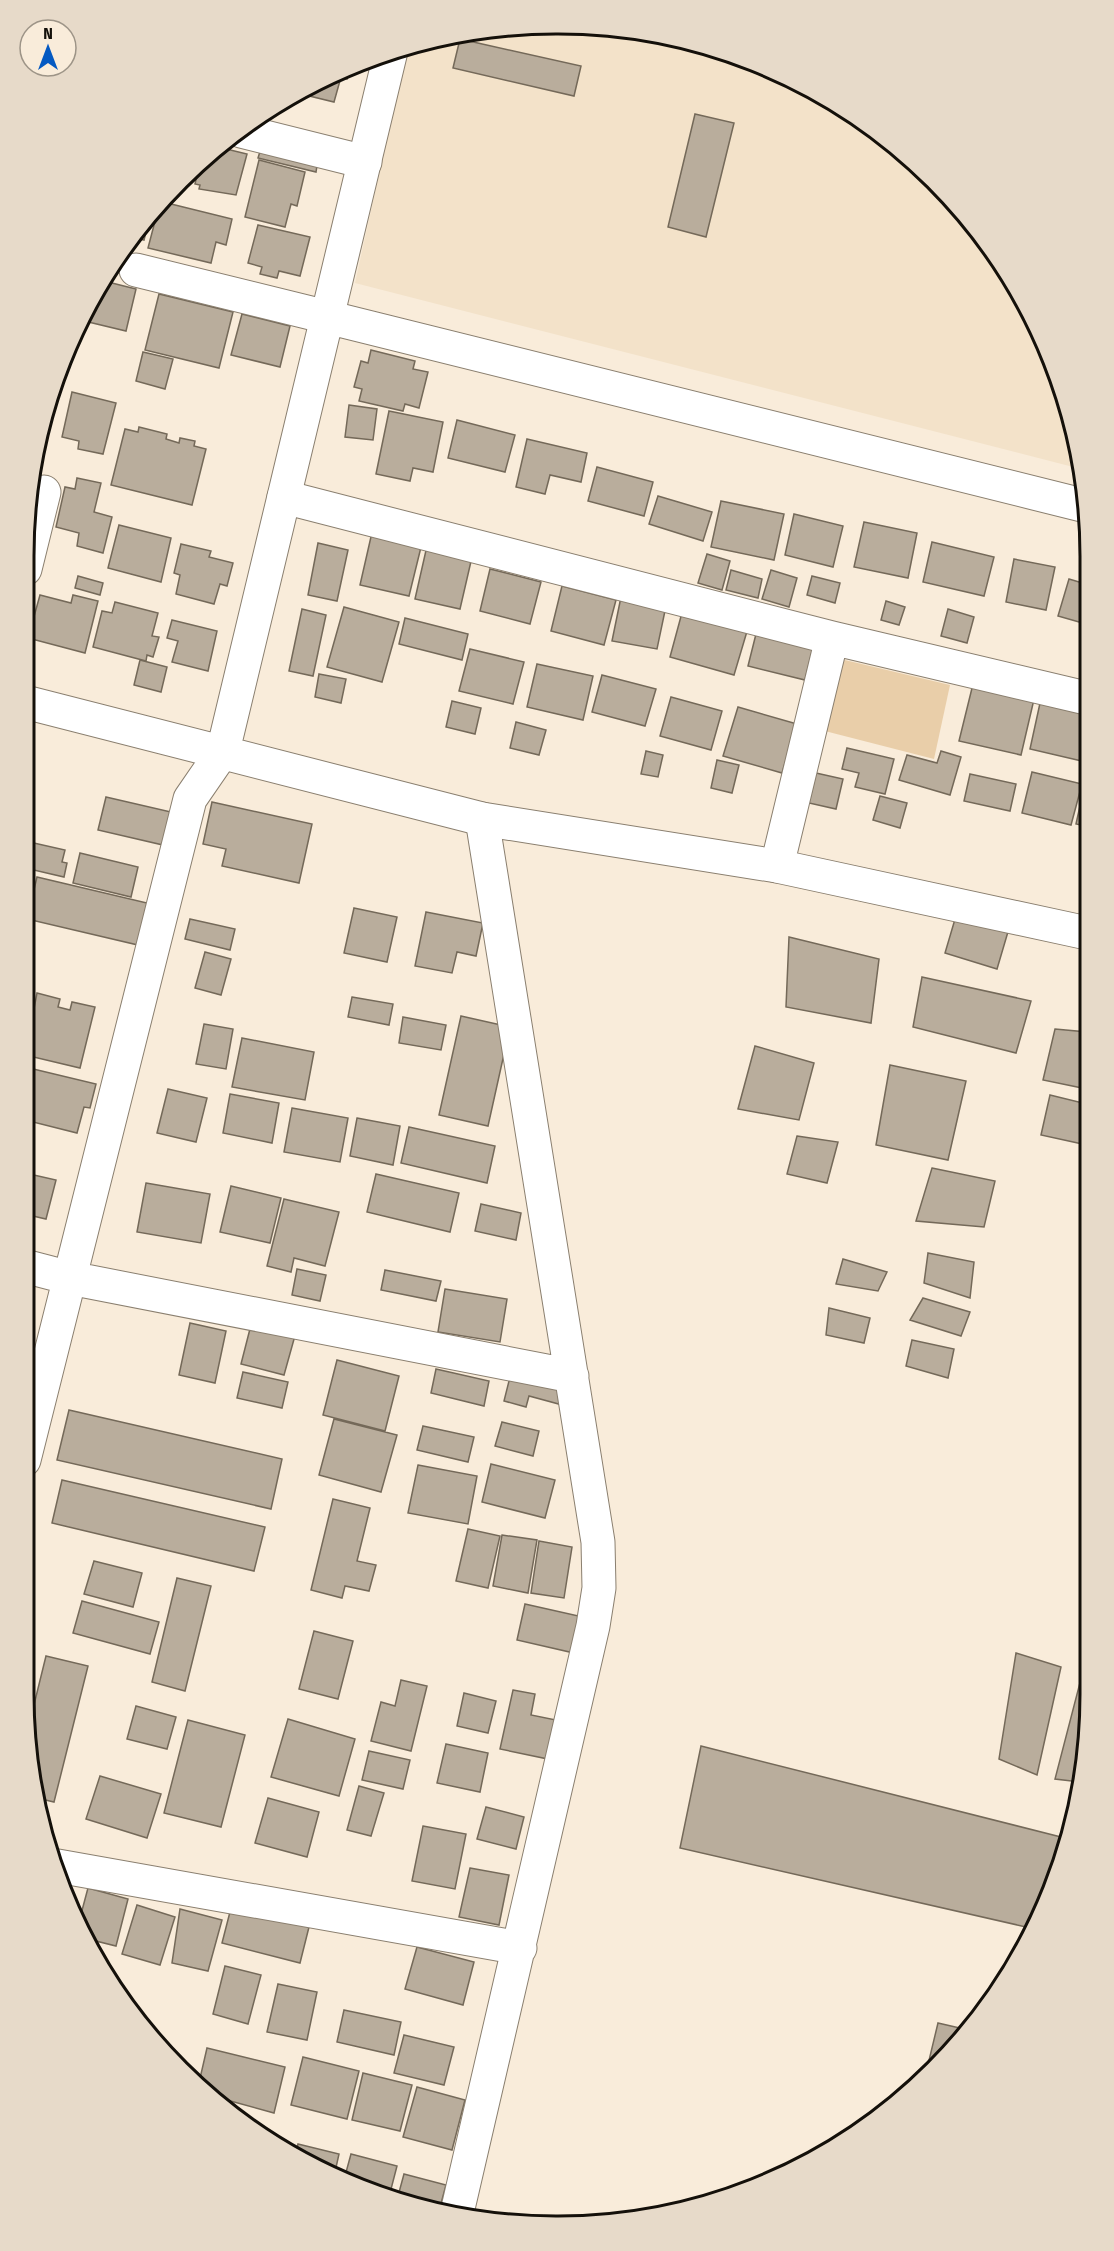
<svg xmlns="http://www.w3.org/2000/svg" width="1114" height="2251" font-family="'Fira Sans Condensed',sans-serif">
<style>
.built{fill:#f3e2c9}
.green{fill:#e9cea9}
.building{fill:#b9ad9c;stroke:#746959;stroke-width:1.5}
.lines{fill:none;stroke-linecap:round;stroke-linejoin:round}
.minor-casing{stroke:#8a7f6f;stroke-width:35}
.tertiary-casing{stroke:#8a7f6f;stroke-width:35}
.minor{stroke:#fff;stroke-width:33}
.tertiary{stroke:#fff;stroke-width:33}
.rim{fill:none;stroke:#14100a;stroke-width:3}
</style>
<rect width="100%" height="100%" fill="#f9ecda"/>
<path class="built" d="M592,25L695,42L792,79L908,156L1000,261L1062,385L1081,469L355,283L407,47L487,29Z"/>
<path class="green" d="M832,657L950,685L934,759L817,729Z"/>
<path class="building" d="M460,39L581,66L574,96L453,68Z
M349,69L347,79L341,77L334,102L297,93Z
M695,114L734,123L706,237L668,227Z
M262,145L318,159L316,172L258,158Z
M218,147L247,154L236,195L199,189L200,185L195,184L200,162Z
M259,160L305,172L297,206L291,204L285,227L245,217Z
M163,202L232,219L226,245L216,242L211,263L148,248L159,206Z
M150,216L144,240L131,237L134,233Z
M258,225L310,237L300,276L279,271L277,278L260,274L262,267L248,263Z
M104,281L136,289L126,331L80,320Z
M159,294L233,312L219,368L145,350Z
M242,314L290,326L280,367L231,355Z
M371,350L415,361L413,369L428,372L419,408L405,404L403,411L359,401L362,389L354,387L361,361L368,363Z
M143,352L173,359L165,389L136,381Z
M72,392L116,403L103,454L78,449L79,441L62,437Z
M349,405L377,409L373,440L345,437Z
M389,411L443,422L433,472L413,468L410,481L376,474Z
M457,420L515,435L505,472L448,458Z
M139,427L167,434L166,439L179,443L180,438L195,441L194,446L206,449L192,505L111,485L125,429L138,432Z
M527,439L587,453L581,482L550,475L545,494L516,487Z
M597,467L653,482L644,516L588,501Z
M77,478L101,483L94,512L112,517L103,553L77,546L79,533L56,527L65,487L75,489Z
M658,496L712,512L703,541L649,524Z
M721,501L784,514L774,560L711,547Z
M794,514L843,526L833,567L785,555Z
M864,522L917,533L908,578L854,567Z
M119,525L171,538L161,582L108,568Z
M373,528L423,539L409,596L360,585Z
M932,542L994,557L984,596L923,582Z
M318,543L348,550L337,601L308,595Z
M181,544L211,551L209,557L233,563L227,586L220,584L214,604L176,594L180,575L174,573Z
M427,546L472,557L460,609L415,599Z
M707,554L730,561L722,590L698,583Z
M1014,559L1055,567L1046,610L1006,602Z
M490,569L541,582L530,624L480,611Z
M731,570L762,579L758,598L726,590Z
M771,570L797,578L789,607L762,599Z
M78,576L103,583L100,595L75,588Z
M812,576L840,583L835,603L807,595Z
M1069,579L1086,584V624L1058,616Z
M562,586L616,600L604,645L551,631Z
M40,595L71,603L73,595L98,601L85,653L28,638Z
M621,597L666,606L657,649L612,641Z
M886,601L905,607L899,625L881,620Z
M115,602L158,613L152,636L159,637L153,657L147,655L146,661L93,647L102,611L112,613Z
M344,607L399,622L382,682L327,667Z
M302,609L326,615L313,676L289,671Z
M683,609L748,628L734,675L670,657Z
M948,609L974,617L967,643L941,636Z
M405,618L468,634L462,660L399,644Z
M172,620L217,631L208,671L172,662L178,641L167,638Z
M757,630L814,644L805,680L748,666Z
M470,649L524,662L513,704L459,691Z
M140,660L167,667L161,692L134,685Z
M537,664L593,676L583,720L527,707Z
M319,674L346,679L341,703L315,697Z
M602,675L656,689L645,726L592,712Z
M974,680L1035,695L1021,755L959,741Z
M1042,694L1086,704V762L1030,749Z
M671,697L722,711L711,750L660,736Z
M452,701L481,708L475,734L446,727Z
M738,707L797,724L782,773L723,756Z
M516,722L546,730L539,755L510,748Z
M847,748L894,759L885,794L855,787L859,773L842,769Z
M646,751L663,755L658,777L641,774Z
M941,751L961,757L950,795L899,780L907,755L937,763Z
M717,760L739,765L732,793L711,788Z
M1032,772L1082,784L1071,825L1022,813Z
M816,773L843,779L836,809L809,803Z
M970,774L1016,784L1010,811L964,801Z
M880,796L907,803L900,828L873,820Z
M106,797L171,812L163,845L98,830Z
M1082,797L1086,798V826L1076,824Z
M212,802L312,824L299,883L222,866L226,849L203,844Z
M25,841L65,850L62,862L67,863L64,877L25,868Z
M80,853L138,867L131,897L73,883Z
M37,877L147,903L138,945L27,919Z
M354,908L397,917L387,962L344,953Z
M958,909L1010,925L997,969L945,953Z
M426,912L483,923L476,956L457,952L452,973L415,966Z
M190,919L235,929L230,950L185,939Z
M789,937L879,959L871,1023L786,1007Z
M205,952L231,959L221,995L195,988Z
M922,977L1031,1001L1016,1053L913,1027Z
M37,993L60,999L58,1007L70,1010L72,1002L95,1007L80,1068L25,1055Z
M352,997L393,1004L389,1025L348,1017Z
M461,1016L510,1027L488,1126L439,1115Z
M403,1017L446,1025L441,1050L399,1043Z
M204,1024L233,1029L226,1069L196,1064Z
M1055,1029L1087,1032V1089L1043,1080Z
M242,1038L314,1052L305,1100L232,1087Z
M755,1046L814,1063L799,1120L738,1109Z
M890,1065L966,1081L948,1160L876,1145Z
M25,1067L96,1084L90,1108L84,1107L77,1133L25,1120Z
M168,1089L207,1098L196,1142L157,1133Z
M230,1094L279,1103L272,1143L223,1133Z
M1050,1095L1087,1104V1145L1041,1135Z
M292,1108L348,1118L340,1162L284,1152Z
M357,1118L400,1126L393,1165L350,1156Z
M409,1127L495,1146L487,1183L401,1163Z
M797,1136L838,1142L827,1183L787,1174Z
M932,1168L995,1181L984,1227L916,1221Z
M25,1173L56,1180L46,1219L24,1214Z
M376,1174L459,1193L450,1232L367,1212Z
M146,1183L210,1194L201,1243L137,1232Z
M231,1186L281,1198L270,1243L220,1232Z
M284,1199L339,1212L325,1266L294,1258L291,1272L267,1266Z
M481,1204L521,1213L516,1240L475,1231Z
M928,1253L974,1262L970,1298L924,1283Z
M843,1259L887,1272L878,1291L836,1284Z
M297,1269L326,1275L320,1301L292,1295Z
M385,1270L441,1281L436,1301L381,1290Z
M445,1289L507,1299L500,1342L438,1332Z
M923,1298L970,1312L961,1336L910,1320Z
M829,1308L870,1318L864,1343L826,1335Z
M252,1321L296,1332L284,1375L241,1364Z
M190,1323L226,1331L215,1383L179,1375Z
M912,1340L954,1349L948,1378L906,1366Z
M24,1343L34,1345L24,1384Z
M337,1360L399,1376L385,1431L323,1415Z
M513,1365L570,1389L566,1406L529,1396L526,1407L504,1401Z
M436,1369L489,1381L484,1406L431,1393Z
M243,1372L288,1382L282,1408L237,1398Z
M69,1410L282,1459L271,1509L57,1460Z
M334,1419L397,1435L381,1492L319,1475Z
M502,1422L539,1431L533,1456L495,1446Z
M423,1426L474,1437L468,1462L417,1450Z
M491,1464L555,1480L545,1518L482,1502Z
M418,1465L477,1476L468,1524L408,1513Z
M62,1480L265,1527L254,1571L52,1523Z
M333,1499L370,1508L357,1561L376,1565L369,1591L345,1586L342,1598L311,1590Z
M468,1529L500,1536L488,1588L456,1581Z
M502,1535L537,1540L528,1593L493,1586Z
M539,1541L572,1547L564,1598L531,1593Z
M94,1561L142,1573L133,1607L84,1594Z
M177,1578L211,1586L185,1691L152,1682Z
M82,1601L159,1622L150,1654L73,1633Z
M525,1604L583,1617L574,1653L517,1640Z
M314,1631L353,1641L338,1699L299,1689Z
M1016,1653L1061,1667L1037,1775L999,1759Z
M46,1656L88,1666L54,1802L41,1799L29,1725Z
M1083,1671L1089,1672V1729L1080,1782L1055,1779Z
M401,1680L427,1686L411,1751L371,1741L381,1702L395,1706Z
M513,1690L535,1694L531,1715L556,1720L548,1759L500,1749Z
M464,1693L496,1701L488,1733L457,1726Z
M136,1706L176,1717L167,1749L127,1739Z
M288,1719L355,1739L339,1796L271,1777Z
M188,1720L245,1735L221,1827L164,1813Z
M446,1744L488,1753L480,1792L437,1783Z
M701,1746L1069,1839L1035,1929L680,1848Z
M369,1751L410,1760L403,1789L362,1780Z
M100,1776L161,1794L147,1838L86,1819Z
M359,1786L384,1793L371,1836L347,1830Z
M268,1798L319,1812L307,1857L255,1843Z
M486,1807L524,1817L516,1849L477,1839Z
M423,1826L466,1834L455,1889L412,1881Z
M470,1868L509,1875L499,1925L459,1917Z
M88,1888L128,1899L116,1946L92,1940L80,1918Z
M137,1905L175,1917L160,1965L122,1954Z
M231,1908L309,1927L300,1963L222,1943Z
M180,1909L222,1920L208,1971L172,1963Z
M417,1947L474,1962L463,2005L405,1989Z
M225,1966L261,1975L248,2024L213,2014Z
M278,1984L317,1992L307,2040L267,2032Z
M344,2010L401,2022L394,2055L337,2042Z
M938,2023L964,2029L934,2071L925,2077Z
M404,2035L454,2047L444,2085L394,2073Z
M207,2048L285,2067L274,2113L205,2094L198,2087Z
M303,2057L359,2071L347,2119L291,2105Z
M363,2073L412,2085L400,2131L352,2120Z
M417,2087L465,2100L452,2150L403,2137Z
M298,2144L339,2154L335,2172L295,2157Z
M351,2154L397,2166L390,2193L345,2176Z
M404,2174L446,2185L439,2211L398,2196Z"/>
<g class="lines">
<defs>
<path id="minor" d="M241,131L365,162
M136,270L327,317
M284,497L832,638L1086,698
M25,569L44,492
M777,866L832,638
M24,1266L70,1278L572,1376
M24,1460L190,799L223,751
M52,1865L520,1948
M456,2217L593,1626L599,1588L598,1542L482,819"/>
<path id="tertiary" d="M327,317L1086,506
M25,702L482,819L777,866L1087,933
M223,751L391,51"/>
</defs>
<use href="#minor" class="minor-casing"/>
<use href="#tertiary" class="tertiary-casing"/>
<use href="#minor" class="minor"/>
<use href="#tertiary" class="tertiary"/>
</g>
<path d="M0 0H1114V2251H0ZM556 34H558A522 522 0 0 1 1080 556V1694A522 522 0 0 1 558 2216H556A522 522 0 0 1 34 1694V556A522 522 0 0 1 556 34Z" fill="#e7dac9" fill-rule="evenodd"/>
<path class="rim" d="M556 34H558A522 522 0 0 1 1080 556V1694A522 522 0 0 1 558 2216H556A522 522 0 0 1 34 1694V556A522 522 0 0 1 556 34Z"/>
<g transform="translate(48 48)"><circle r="28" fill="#f9ecda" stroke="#9d9487" stroke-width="1.5"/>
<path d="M0-4.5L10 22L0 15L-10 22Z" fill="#0459c2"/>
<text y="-9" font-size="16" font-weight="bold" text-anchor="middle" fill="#14100a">N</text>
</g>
</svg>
